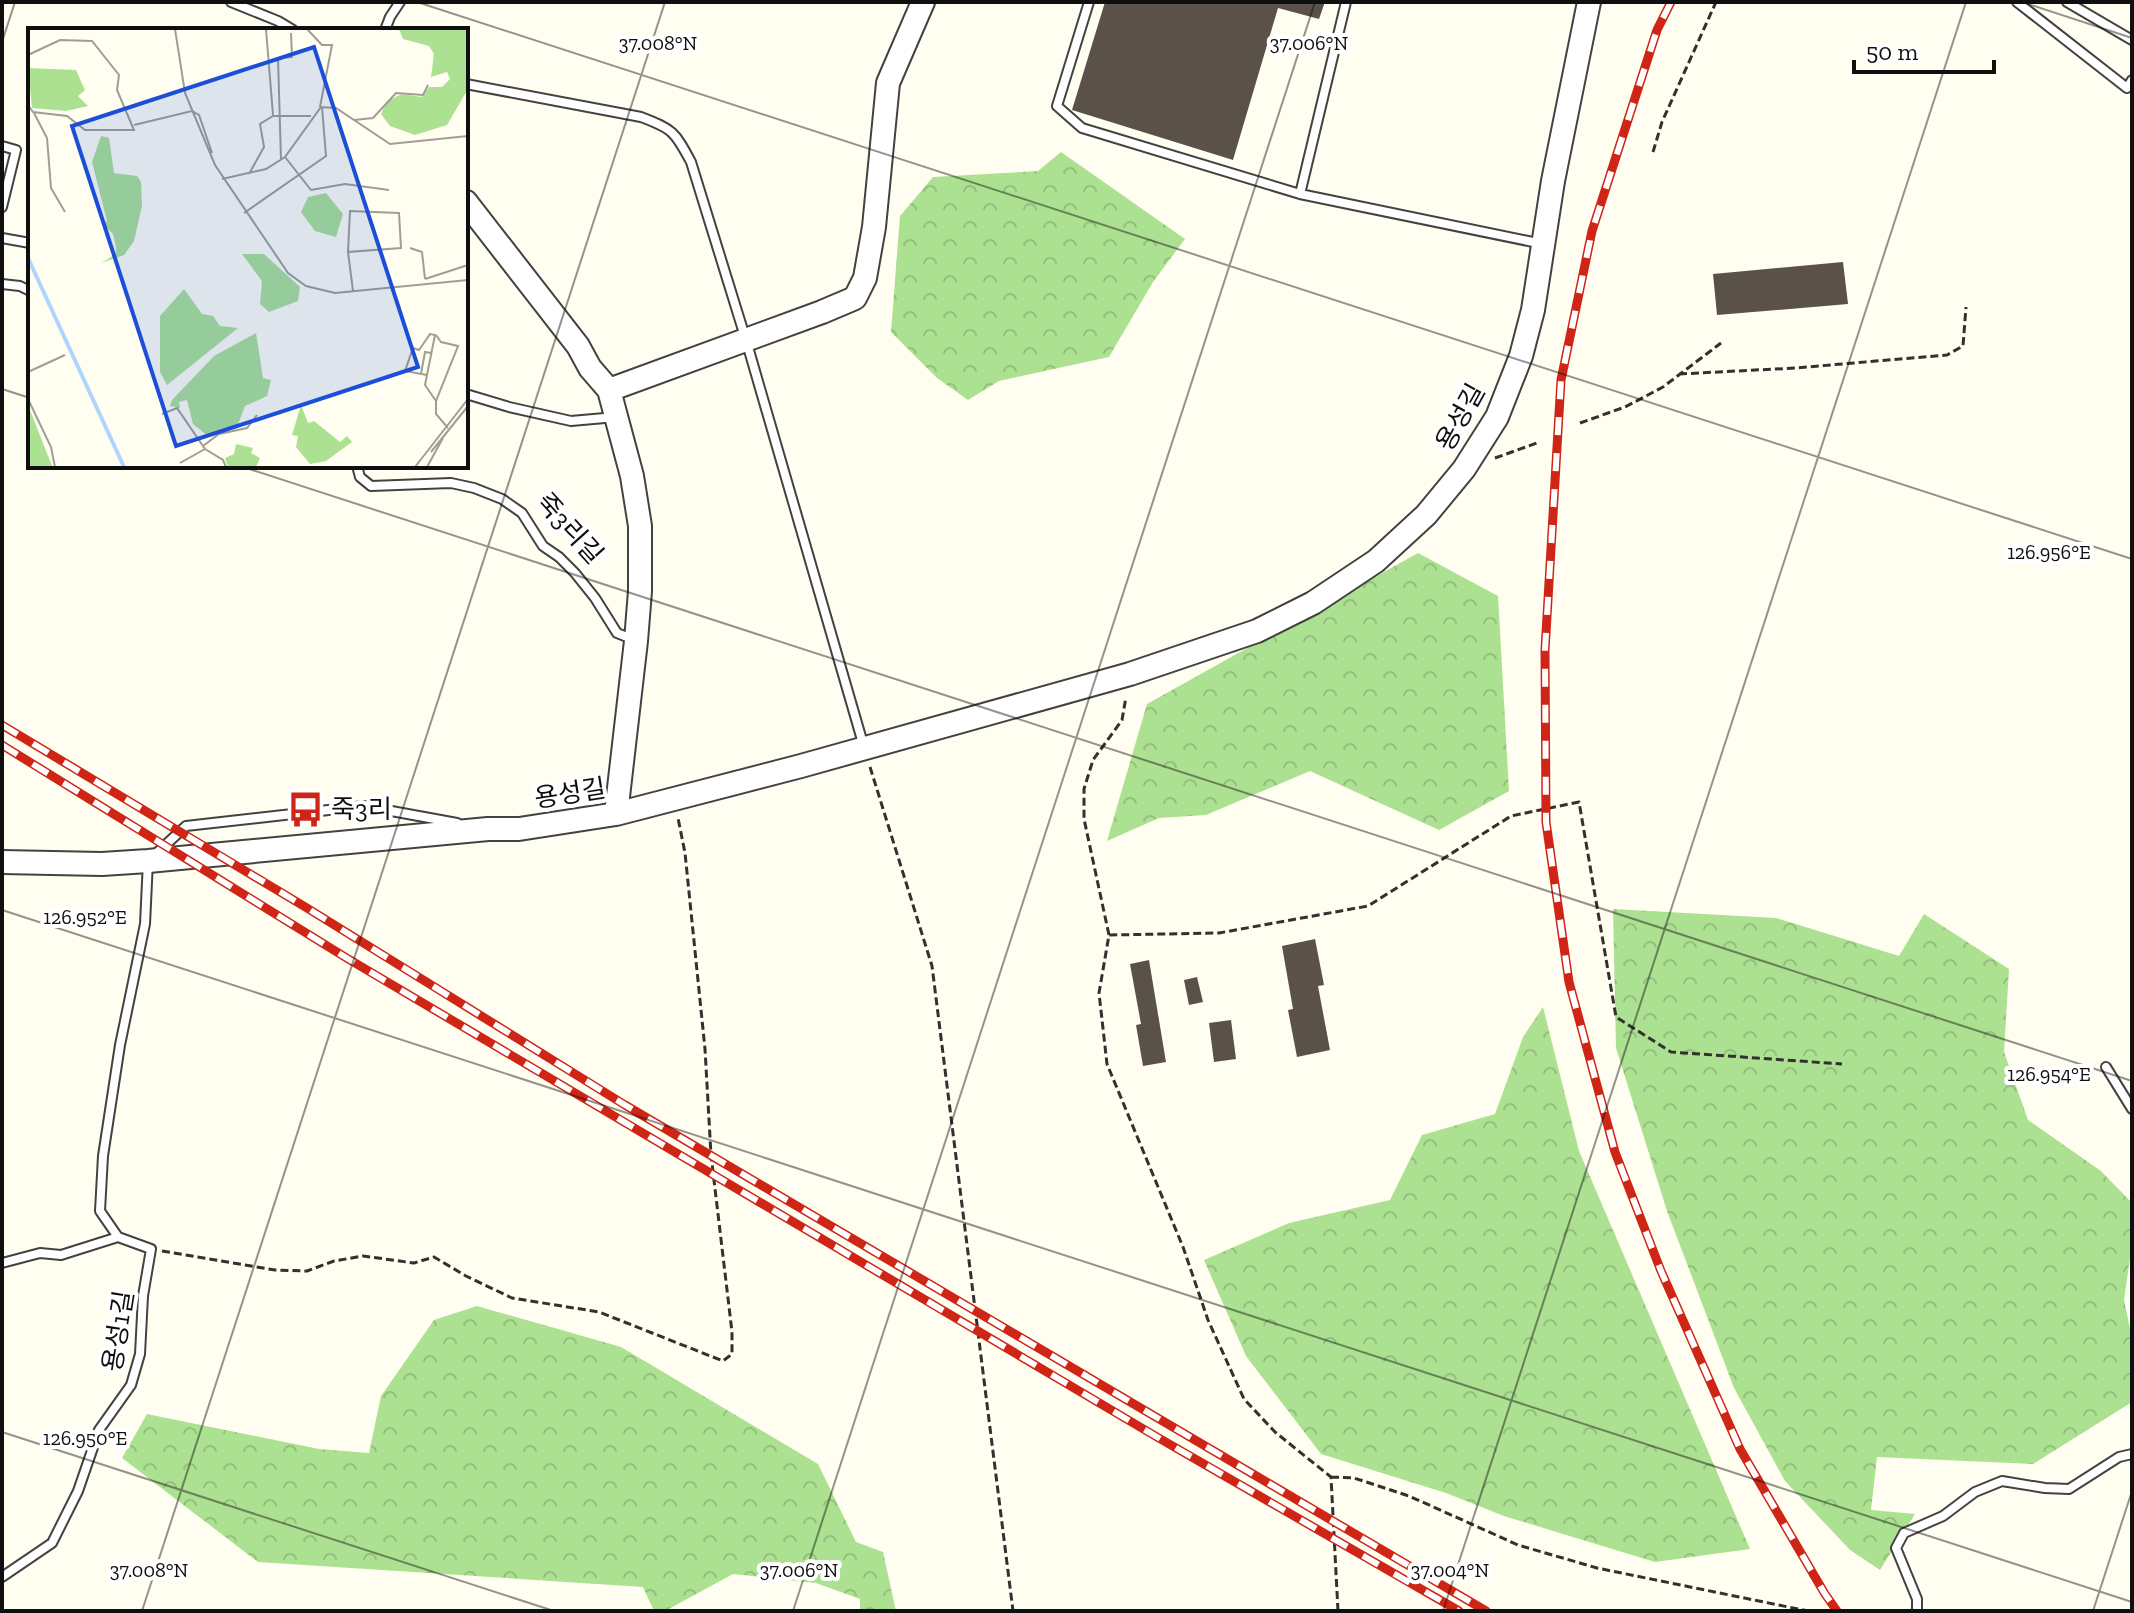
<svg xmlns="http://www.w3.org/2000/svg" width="2134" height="1613" font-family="'Zilla Slab','Noto Sans KR',serif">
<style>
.forest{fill:url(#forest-crowns)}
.building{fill:#59514a}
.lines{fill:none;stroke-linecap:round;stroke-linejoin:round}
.service-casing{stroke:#424242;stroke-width:12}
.tertiary-casing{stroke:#424242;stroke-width:26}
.path{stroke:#313131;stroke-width:3;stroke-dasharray:8 4;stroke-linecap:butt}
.service{stroke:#fff;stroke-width:8}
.tertiary{stroke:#fff;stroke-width:22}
.rail-casing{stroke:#cf2516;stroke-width:9}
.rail{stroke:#fff;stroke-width:6;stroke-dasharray:18;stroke-linecap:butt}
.ticks{fill:none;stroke:#0f0f0f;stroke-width:2;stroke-opacity:0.45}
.labels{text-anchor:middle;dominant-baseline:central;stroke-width:8;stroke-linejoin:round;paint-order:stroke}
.street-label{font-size:26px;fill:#0f0f0f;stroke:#fff}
.poi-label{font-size:26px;fill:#0f0f0f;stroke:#fff;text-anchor:start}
.inset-river{fill:none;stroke:#aed6fd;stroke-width:4}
.inset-road{fill:none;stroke:#9f9e96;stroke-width:2}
.view{fill:#1d4ed8;fill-opacity:0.15;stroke:#1d4ed8;stroke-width:4}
.inset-edge{fill:none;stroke:#0f0f0f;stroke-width:4}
.ticks-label{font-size:20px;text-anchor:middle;fill:#0f0f0f;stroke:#fff;stroke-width:8;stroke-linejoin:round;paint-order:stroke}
</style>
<defs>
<pattern id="forest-crowns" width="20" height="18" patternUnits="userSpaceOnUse" patternTransform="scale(2)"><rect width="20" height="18" fill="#ace192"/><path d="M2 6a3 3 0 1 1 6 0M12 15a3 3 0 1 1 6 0" fill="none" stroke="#93c07d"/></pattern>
</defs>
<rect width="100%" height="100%" fill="#fffef0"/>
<path class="forest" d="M1061,152L1185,239L1153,282L1109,357L999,381L968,400L937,378L891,332L900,216L933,177L1038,171Z
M1418,553L1498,596L1509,791L1439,830L1310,771L1206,815L1159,818L1107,841L1147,704Z
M1613,909L1776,918L1899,956L1924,914L2009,969L2004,1052L2028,1120L2101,1171L2132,1203V1244L2124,1300L2132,1338V1402L2033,1464L1877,1457L1871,1510L1915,1514L1880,1570L1850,1550L1785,1481L1734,1388L1667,1211L1616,1048Z
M1543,1007L1579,1151L1750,1549L1655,1562L1504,1516L1446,1493L1321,1454L1246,1356L1204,1260L1289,1223L1390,1200L1422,1135L1495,1114L1523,1037Z
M477,1306L621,1347L818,1464L856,1542L883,1552L896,1611H860V1599L816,1583L733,1574L665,1611H654L643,1587L258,1562L122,1458L147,1414L319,1449L369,1453L381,1396L434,1320Z"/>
<path class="building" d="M1105,2H1325L1319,19L1278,8L1233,160L1072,110Z
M1843,262L1848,304L1717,315L1713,274Z
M1315,939L1324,985L1318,986L1330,1050L1297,1057L1288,1010L1293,1009L1282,946Z
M1149,960L1166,1062L1143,1066L1136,1025L1141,1024L1130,964Z
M1197,977L1203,1002L1189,1005L1184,980Z
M1231,1020L1236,1059L1214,1062L1209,1023Z"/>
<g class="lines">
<defs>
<path id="service" d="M231,2L278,21L293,30
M1089,2L1057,106L1082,128L1300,194L1543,244
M2017,2L2127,88L2132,80
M2067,2L2132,40
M385,30L390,17L400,2
M466,84L641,117C673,129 675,132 691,162L746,340L864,747
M2,146L16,150L2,207
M1300,194L1346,2
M2,238L30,243
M2,284L20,286L30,291
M466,394L509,407L571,421L616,417
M357,466L360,477L371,486L451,483L474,488L502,499L522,513L543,546L559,557L575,573L595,598L617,633L632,639
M2106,1067L2132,1109
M118,1237L100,1211L103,1156L120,1045L145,924L148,861L186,826L364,806L457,823
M2,1263L40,1253L61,1255L118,1237L151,1249L143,1296L140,1354L131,1385L99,1430L78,1491L52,1543L2,1577
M1917,1611V1599L1896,1548L1904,1533L1943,1516L1975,1492L2002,1481L2045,1488L2069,1489L2119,1457L2132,1454"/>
<path id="tertiary" d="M466,202L578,346L590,368L609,390L632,476L640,526V591L636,641L616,814
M609,390L822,312L855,298L865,278L874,227L888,83L923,2
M2,862L102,864L148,861L488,829H519L616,814L801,766L1130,674L1257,631L1313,603L1376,561L1426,515L1464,469L1497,417L1521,356L1533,310L1553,181L1589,2"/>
</defs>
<use href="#service" class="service-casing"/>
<use href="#tertiary" class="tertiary-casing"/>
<path class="path" d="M1653,152L1662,122L1716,2
M1679,374L1795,368L1947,355L1963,346L1966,307
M1580,423L1625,407L1663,387L1721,343
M1495,458L1537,443
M870,767L932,966L1013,1611
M1109,935L1084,819V789L1093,760L1122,720L1126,697
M162,1251L275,1270L307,1271L334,1261L363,1256L414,1263L434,1257L466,1276L512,1298L599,1312L723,1361L732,1354V1332L711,1155L705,1049L685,853L678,818
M1331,1477L1354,1478L1409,1496L1518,1545L1597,1568L1808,1611
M1338,1611L1331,1477L1275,1432L1244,1399L1208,1320L1183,1247L1107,1064L1099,993L1109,935L1219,933L1368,906L1511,816L1579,802L1616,1017L1671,1052L1842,1064"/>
<use href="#service" class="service"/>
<use href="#tertiary" class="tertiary"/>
<defs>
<path id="rail" d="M1671,2L1657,30L1592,231L1561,380L1545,650L1546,822L1569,982L1615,1152L1661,1271L1740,1449L1825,1594L1837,1611
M2,725L307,908L625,1105L1486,1611
M2,745L345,957L1157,1437L1459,1611"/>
</defs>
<use href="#rail" class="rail-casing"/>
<use href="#rail" class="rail"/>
</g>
<path class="ticks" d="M417,2L2132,559M2022,2L2132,38M2,42L15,2M2,389L30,398M240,466L2132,1081M2,910L2132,1602M2,1432L554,1611M142,1611L665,2M793,1611L1315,2M1443,1611L1966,2M2093,1611L2132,1491"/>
<defs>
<symbol id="bus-bare" viewBox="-9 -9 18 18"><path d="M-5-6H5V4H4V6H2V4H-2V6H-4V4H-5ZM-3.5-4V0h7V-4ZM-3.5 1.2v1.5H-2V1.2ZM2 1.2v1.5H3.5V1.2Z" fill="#cf2516" stroke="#fff" stroke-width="2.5" paint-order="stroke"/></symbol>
</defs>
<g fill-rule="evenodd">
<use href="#bus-bare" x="280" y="784" width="51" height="51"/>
</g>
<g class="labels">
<g class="street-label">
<text transform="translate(1460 417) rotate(-61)">용성길</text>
<text transform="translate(570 528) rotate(48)">죽3리길</text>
<text transform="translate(570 793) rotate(-9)">용성길</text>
<text transform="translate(118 1331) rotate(-81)">용성1길</text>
</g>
<g class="poi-label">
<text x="331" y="809">죽3리</text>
</g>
</g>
<g transform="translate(28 28)">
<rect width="440" height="440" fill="#fffef0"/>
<path d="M371,1H440V61L419,97L387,107L362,98L353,86L359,73L374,66L394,69L401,59H414L422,51L419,44L403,49L406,26L401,18L375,11ZM0,40L48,42L57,62L50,68L60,78L38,83L4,80ZM73,108L81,110L86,145L109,148L113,154L114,178L106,213L96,227L73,235L88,226V219L85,206L75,196L79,193L64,134ZM298,165L315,186L308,209L287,203L273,184L280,169ZM214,226H236L272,259L270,273L241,284L232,276L234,253ZM156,261L174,286L185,288L192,298L210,300L139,357L132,344V288ZM228,305L235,350L243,352L239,368L217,378L209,399L181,409L165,396L159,372L151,374L152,380L142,378L144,372L186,328ZM0,377L24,438V439H0ZM273,377L280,395L286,393L312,414L319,408L324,414L298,433L282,436L268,419L270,408L264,407ZM208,416L225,420L223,425L232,430L228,439H200L197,430L206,426Z" fill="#ace192"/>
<path class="inset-river" d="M0,230L96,439"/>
<path class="inset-road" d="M147,1L157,65L187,137L260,245L278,258L307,265L440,252M238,1L245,87M279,1L294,17H304L292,79M0,27L32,12L64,13L91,47L89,62L106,102H57L39,88L5,84L0,77M6,85L19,110L23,160L37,184M326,92L345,90L368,65L395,67L400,57M106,97L164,83L171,87L184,125M257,129L283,162L317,156L361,162M253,132L250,30L264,29L263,5M221,146L236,119L232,96L245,88H283M194,151L238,141L257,129L293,79L308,80L362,116L440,108M216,185L298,128L294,79M382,220L394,224L397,251M320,224L322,183L371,185L373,220L320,224L325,263M397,251L440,237M408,307L413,314L430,318L408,373V386L420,400M0,344L37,327M393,346L397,324L403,325M399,347L377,343L385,320L391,322L402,306L407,307L397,357L408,373M0,371L23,419L27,439M134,386L149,380L177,421L152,435M175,418L191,406L219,400L229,387M177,421L195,432L198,439M403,424L440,378M387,439L440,371M399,439L415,410"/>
<path class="view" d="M286,19L390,339L148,418L44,98Z"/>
<rect width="440" height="440" class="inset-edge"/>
</g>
<g class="ticks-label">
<text x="658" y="50">37.008°N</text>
<text x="1309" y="50">37.006°N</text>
<text x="2049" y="559">126.956°E</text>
<text x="85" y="924">126.952°E</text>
<text x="2049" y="1081">126.954°E</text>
<text x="85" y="1445">126.950°E</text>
<text x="149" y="1577">37.008°N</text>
<text x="799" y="1577">37.006°N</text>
<text x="1450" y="1577">37.004°N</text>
</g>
<rect width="2134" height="1613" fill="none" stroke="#0f0f0f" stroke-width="8"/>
<path d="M1854 60v12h140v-12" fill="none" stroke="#0f0f0f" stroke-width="4"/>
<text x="1866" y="60" font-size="24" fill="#0f0f0f" stroke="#ffffff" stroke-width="6" paint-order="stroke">50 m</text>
</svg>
